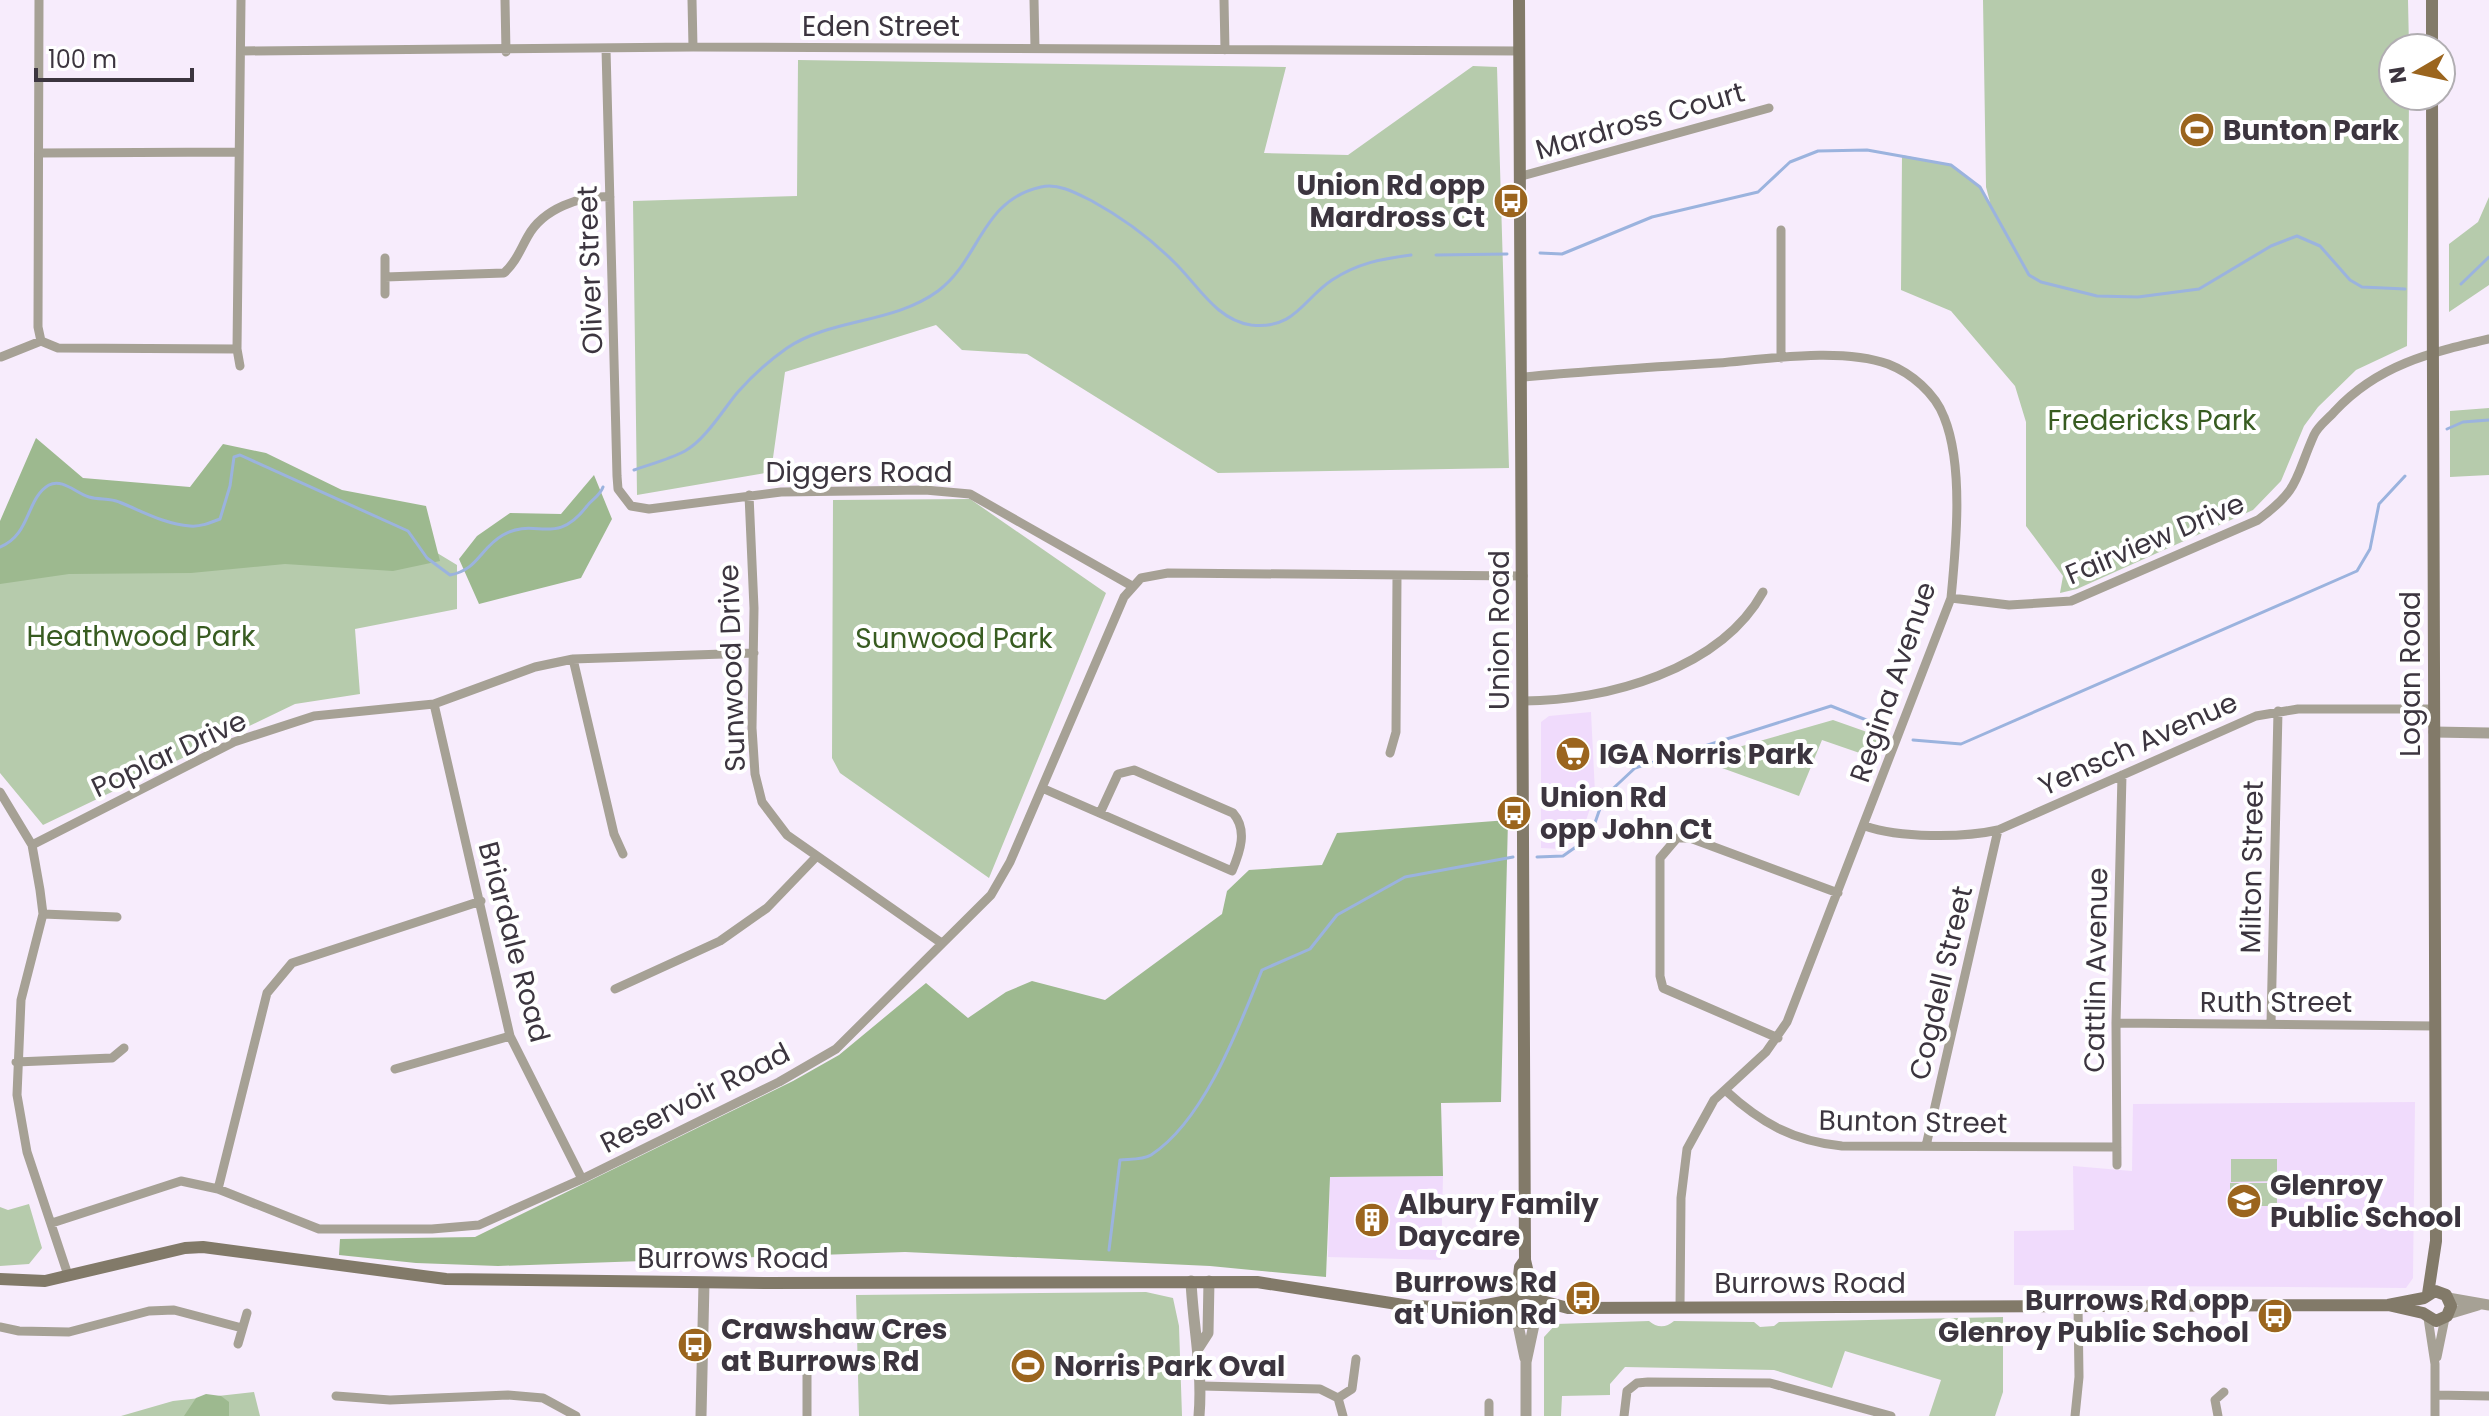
<svg xmlns="http://www.w3.org/2000/svg" width="2489" height="1416" font-family="Poppins,sans-serif">
<style>
.built{fill:#f0dbfc}
.green{fill:#b6cbac}
.forest{fill:#9db98f}
.lines{fill:none;stroke-linecap:round;stroke-linejoin:round}
.stream{stroke:#9bb3de;stroke-width:3}
.minor{stroke:#a6a195;stroke-width:9}
.tertiary{stroke:#a6a195;stroke-width:11}
.secondary{stroke:#827a69;stroke-width:12}
.labels{text-anchor:middle;dominant-baseline:central;stroke-width:8;stroke-linejoin:round;paint-order:stroke}
.street-label{font-size:28px;fill:#3c353f;stroke:#fff}
.poi-label{font-size:28px;font-weight:bold;fill:#3c353f;stroke:#fff;text-anchor:start}
.park-label{font-size:28px;fill:#385c21;stroke:#fff}
</style>
<rect width="100%" height="100%" fill="#f7ecfc"/>
<path class="built" d="M1591,712L1595,793L1582,833L1560,849L1541,848V722L1549,716Z
M2415,1102L2413,1278L2406,1288L2014,1285V1231L2074,1230L2073,1166L2132,1171L2133,1104Z
M1443,1176L1441,1260L1328,1257L1330,1177Z"/>
<path class="green" d="M1983,0H2408L2409,48H2393V96H2409L2407,346L2356,370L2318,407L2304,426L2281,481L2253,510L2077,589L2060,593L2063,576L2026,526V422L2015,386L1951,311L1901,290L1902,155L1951,165L1980,187L1991,206L1986,187Z
M798,60L1286,67L1264,153L1348,155L1473,66L1497,67L1509,468L1218,473L1027,354L962,350L936,325L785,372L771,472L637,495L633,201L797,196Z
M2489,197V285L2449,312V244L2478,222Z
M2489,408V475L2450,477V411Z
M970,499L1106,593L989,878L840,773L832,758L833,500Z
M424,545L457,565V609L355,629L360,694L295,704L43,825L0,773V563Z
M1833,720L1884,738L1877,759L1822,740L1799,796L1711,764L1705,756L1718,758L1721,752Z
M2231,1159H2277V1181L2231,1182Z
M2230,1183H2277V1206H2230Z
M29,1204L42,1248L29,1264L0,1266V1207L8,1210Z
M1146,1292L1173,1298L1179,1326L1182,1416H859L856,1295Z
M2003,1317V1392L1995,1416H1929L1941,1380L1845,1351L1832,1388L1774,1370L1625,1367L1610,1384V1395L1562,1396L1561,1416H1544V1337L1556,1324L1649,1321C1657,1328 1666,1328 1674,1321L1754,1322L1760,1327L1774,1326L1779,1322Z
M254,1392L260,1416H121L173,1401Z"/>
<path class="forest" d="M36,438L83,478L190,487L223,444L266,453L342,490L426,506L440,561L393,571L285,564L191,573L69,574L0,584V521Z
M594,475L612,519L581,578L479,604L459,559L477,536L510,513L561,514Z
M1508,820L1501,1102L1441,1103L1443,1176L1330,1177L1326,1277L1210,1266L905,1252L498,1266L416,1263L339,1255L340,1239L475,1237L793,1081L839,1055L926,983L968,1018L1006,992L1032,981L1105,1000L1222,914L1227,891L1249,870L1322,865L1337,833Z
M206,1394L221,1396L229,1402V1416H184L196,1398Z"/>
<g class="lines">
<path class="stream" d="M1540,253L1562,254L1652,217L1758,192L1790,162L1818,151L1867,150L1951,165L1980,187L2029,275L2041,282L2097,296L2138,297L2199,289L2271,246L2297,236L2320,246L2350,280L2362,287L2405,289
M1436,255L1507,254
M2461,284L2489,257
M2447,429L2463,422L2489,420
M634,470C651,464 670,459 685,451C705,440 723,410 737,393C751,377 770,360 787,348C832,318 893,324 938,291C980,260 981,200 1041,187C1059,183 1076,193 1092,201C1123,218 1149,237 1174,262C1198,285 1216,320 1251,325C1295,330 1303,299 1332,280C1358,263 1381,259 1411,255
M0,547C31,535 26,498 49,485C62,478 76,493 89,497C99,500 110,498 119,502C142,511 164,524 190,526C200,527 210,523 220,519L230,486L234,457L240,455L408,531L427,558L450,575C478,570 480,548 503,535C536,516 555,548 587,506C592,499 600,496 603,487
M1913,740L1961,744L2357,571L2370,549L2379,504L2405,476
M1537,857L1563,856L1590,837L1604,797L1635,768L1831,706L1879,725
M1109,1250L1120,1160C1129,1159 1143,1160 1151,1155C1204,1121 1239,1027 1262,970L1310,949L1337,915L1405,877L1513,857"/>
<path class="minor" d="M39,0L38,327L41,341
M505,0L506,52
M692,0L693,47
M1034,0L1035,48
M1224,0L1225,50
M606,49L617,476L618,489L631,506L649,509L781,492L925,490L970,494L1132,586
M241,51L693,47L1520,51
M40,153L237,152
M1522,176L1769,108
M1781,230V358
M385,258V294
M385,277L504,273C516,262 520,250 528,236C543,209 580,195 610,197
M41,341L58,348L237,349
M1,357L41,341
M240,366L237,349L241,0
M1523,377C1588,371 1653,367 1718,363C1767,359 1841,347 1888,364C1911,373 1935,393 1944,417C1964,466 1956,546 1951,598L1787,1022L1766,1052L1714,1100L1687,1149L1681,1198L1680,1308
M749,495L754,608L752,728L755,774L762,802L787,835L940,942
M1951,598L2009,605L2071,601L2258,520C2301,488 2294,480 2314,435C2318,426 2328,419 2335,411C2378,365 2429,353 2489,339
M573,659L614,834L623,854
M1523,701C1606,701 1720,670 1763,592
M434,704L510,1036L582,1179
M1390,753L1396,732L1397,576
M1042,788L1232,871C1240,852 1248,830 1233,813L1134,770L1118,774L1100,813
M0,792L32,845L40,890L43,914L21,1000L17,1095L27,1152L68,1275
M1865,826C1899,838 1963,838 1998,830L2256,716L2298,709H2434
M32,845L234,742L314,716L434,704L535,667L573,659L754,653
M43,914L117,917
M615,989L720,941L767,908L817,856
M2116,1023L2435,1026
M2271,1024L2278,711
M1778,1038L1663,988L1660,976V858L1677,838H1690L1838,893
M16,1062L112,1058L124,1048
M395,1069L510,1036
M1725,1090C1761,1123 1793,1141 1842,1146L2117,1147
M1926,1146L1998,830
M2117,1165L2116,1023L2122,775
M218,1189L267,993L292,963L481,901
M52,1223L181,1181L218,1189L319,1229H432L479,1225L582,1179L779,1082L836,1049L991,895L1010,862L1124,597L1141,578L1168,573L1523,576
M2428,1318L2435,1364V1416
M0,1327L19,1331L69,1332L149,1311L174,1310L242,1328
M238,1344L247,1313
M2437,1357L2445,1318
M770,1359L849,1357
M1202,1386L1320,1389L1338,1398L1343,1416
M2435,1395L2489,1396
M336,1396L390,1400L508,1395L543,1398L576,1416
M1338,1398L1352,1389L1356,1359
M2215,1400L2218,1416
M2215,1400L2224,1392
M1489,1403V1416
M807,1416V1358
M1624,1416L1627,1391L1637,1383L1648,1382L1770,1383L1891,1416
M2075,1416L2079,1377L2078,1305"/>
<path class="tertiary" d="M2434,732L2489,733
M1191,1281C1193,1327 1203,1369 1199,1416
M2448,1298L2489,1305
M2448,1314L2478,1305
M1517,1320L1525,1358
M1199,1347L1208,1333L1209,1281
M701,1416L704,1283
M1526,1416V1362L1535,1320"/>
<path class="secondary" d="M1519,0L1525,1260L1533,1294
M2432,0V48
M0,1279L45,1281L185,1248L203,1247L446,1279L765,1283L1257,1282L1410,1306L1469,1308L1514,1317
M1511 1308a15 15 0 1 1 30 0a15 15 0 1 1-30 0Z
M2428,1294L2436,1241L2432,96
M1517,1295L1520,1267L1525,1260
M1538,1300L1568,1308L2388,1305L2424,1298L2435,1291L2446,1295L2451,1306L2447,1316L2436,1321L2423,1313L2388,1305
M1476,1307L1513,1300"/>
</g>
<defs>
<symbol id="stadium-disc" viewBox="-11 -11 22 22"><circle r="9.5" fill="#9b651e" stroke="#fff"/><path d="M0-5a6.5 5 0 1 0 0 10a6.5 5 0 1 0 0-10ZM-3.5-1.8h7v3.6h-7Z" fill="#fff"/></symbol>
<symbol id="bus-disc" viewBox="-11 -11 22 22"><circle r="9.5" fill="#9b651e" stroke="#fff"/><path d="M-5-6H5V4H4V6H2V4H-2V6H-4V4H-5ZM-3.5-4V0h7V-4ZM-3.5 1.2v1.5H-2V1.2ZM2 1.2v1.5H3.5V1.2Z" fill="#fff"/></symbol>
<symbol id="supermarket-disc" viewBox="-11 -11 22 22"><circle r="9.5" fill="#9b651e" stroke="#fff"/><path d="M-6-5.5h2.5l.6 2H6L4.5 2H-2.5L-4.4-4H-6ZM-1.5 3.2a1.3 1.3 0 1 0 .1 0ZM3 3.2a1.3 1.3 0 1 0 .1 0Z" fill="#fff"/></symbol>
<symbol id="school-disc" viewBox="-11 -11 22 22"><circle r="9.5" fill="#9b651e" stroke="#fff"/><path d="M0-5L7-2L0 1L-7-2ZM-4 1L0 2.5L4 1V4Q0 6-4 4Z" fill="#fff"/></symbol>
<symbol id="building-disc" viewBox="-11 -11 22 22"><circle r="9.5" fill="#9b651e" stroke="#fff"/><path d="M-4-6H4V6H1V3H-1V6H-4ZM-2.5-4.3h1.7v1.8h-1.7ZM.8-4.3h1.7v1.8H.8ZM-2.5-1h1.7V.8h-1.7ZM.8-1h1.7V.8H.8Z" fill="#fff"/></symbol>
</defs>
<g fill-rule="evenodd">
<use href="#stadium-disc" x="2177" y="110" width="40" height="40"/>
<use href="#bus-disc" x="1491" y="181" width="40" height="40"/>
<use href="#supermarket-disc" x="1553" y="734" width="40" height="40"/>
<use href="#bus-disc" x="1494" y="793" width="40" height="40"/>
<use href="#school-disc" x="2224" y="1181" width="40" height="40"/>
<use href="#building-disc" x="1352" y="1200" width="40" height="40"/>
<use href="#bus-disc" x="1563" y="1278" width="40" height="40"/>
<use href="#bus-disc" x="2255" y="1296" width="40" height="40"/>
<use href="#bus-disc" x="675" y="1325" width="40" height="40"/>
<use href="#stadium-disc" x="1008" y="1346" width="40" height="40"/>
</g>
<g class="labels">
<g class="street-label">
<text x="881" y="26">Eden Street</text>
<text transform="translate(1640 121) rotate(-16)">Mardross Court</text>
<text transform="translate(590 270) rotate(-92)">Oliver Street</text>
<text x="859" y="472">Diggers Road</text>
<text transform="translate(2155 539) rotate(-23)">Fairview Drive</text>
<text transform="translate(1499 630) rotate(-90)">Union Road</text>
<text transform="translate(732 668) rotate(-92)">Sunwood Drive</text>
<text transform="translate(2410 674) rotate(-90)">Logan Road</text>
<text transform="translate(1893 682) rotate(-71)">Regina Avenue</text>
<text transform="translate(2138 744) rotate(-24)">Yensch Avenue</text>
<text transform="translate(169 754) rotate(-25)">Poplar Drive</text>
<text transform="translate(2252 867) rotate(-89)">Milton Street</text>
<text transform="translate(514 942) rotate(75)">Briardale Road</text>
<text transform="translate(2096 970) rotate(-89)">Cattlin Avenue</text>
<text transform="translate(1941 983) rotate(-77)">Cogdell Street</text>
<text x="2276" y="1002">Ruth Street</text>
<text transform="translate(695 1098) rotate(-27)">Reservoir Road</text>
<text transform="translate(1913 1122) rotate(1)">Bunton Street</text>
<text x="733" y="1258">Burrows Road</text>
<text x="1810" y="1283">Burrows Road</text>
</g>
<g class="poi-label">
<text x="2223" y="130">Bunton Park</text>
<text x="1485" y="185" text-anchor="end">Union Rd opp<tspan x="1485" dy="32">Mardross Ct</tspan></text>
<text x="1599" y="754">IGA Norris Park</text>
<text x="1540" y="797">Union Rd<tspan x="1540" dy="32">opp John Ct</tspan></text>
<text x="2270" y="1185">Glenroy<tspan x="2270" dy="32">Public School</tspan></text>
<text x="1398" y="1204">Albury Family<tspan x="1398" dy="32">Daycare</tspan></text>
<text x="1557" y="1282" text-anchor="end">Burrows Rd<tspan x="1557" dy="32">at Union Rd</tspan></text>
<text x="2249" y="1300" text-anchor="end">Burrows Rd opp<tspan x="2249" dy="32">Glenroy Public School</tspan></text>
<text x="721" y="1329">Crawshaw Cres<tspan x="721" dy="32">at Burrows Rd</tspan></text>
<text x="1054" y="1366">Norris Park Oval</text>
</g>
<g class="park-label">
<text x="2152" y="420">Fredericks Park</text>
<text x="141" y="636">Heathwood Park</text>
<text x="954" y="638">Sunwood Park</text>
</g>
</g>
<g transform="translate(2417 72) rotate(261)"><circle r="38" fill="#ffffff" stroke="#b1aeb2" stroke-width="2"/>
<path d="M0-6L14 30L0 20L-14 30Z" fill="#9b651e"/>
<text y="-12" font-size="22" font-weight="bold" text-anchor="middle" fill="#3c353f">N</text>
</g>
<path d="M36 68v12h156v-12" fill="none" stroke="#3c353f" stroke-width="4"/>
<text x="48" y="68" font-size="24" fill="#3c353f" stroke="#ffffff" stroke-width="6" paint-order="stroke">100 m</text>
</svg>
